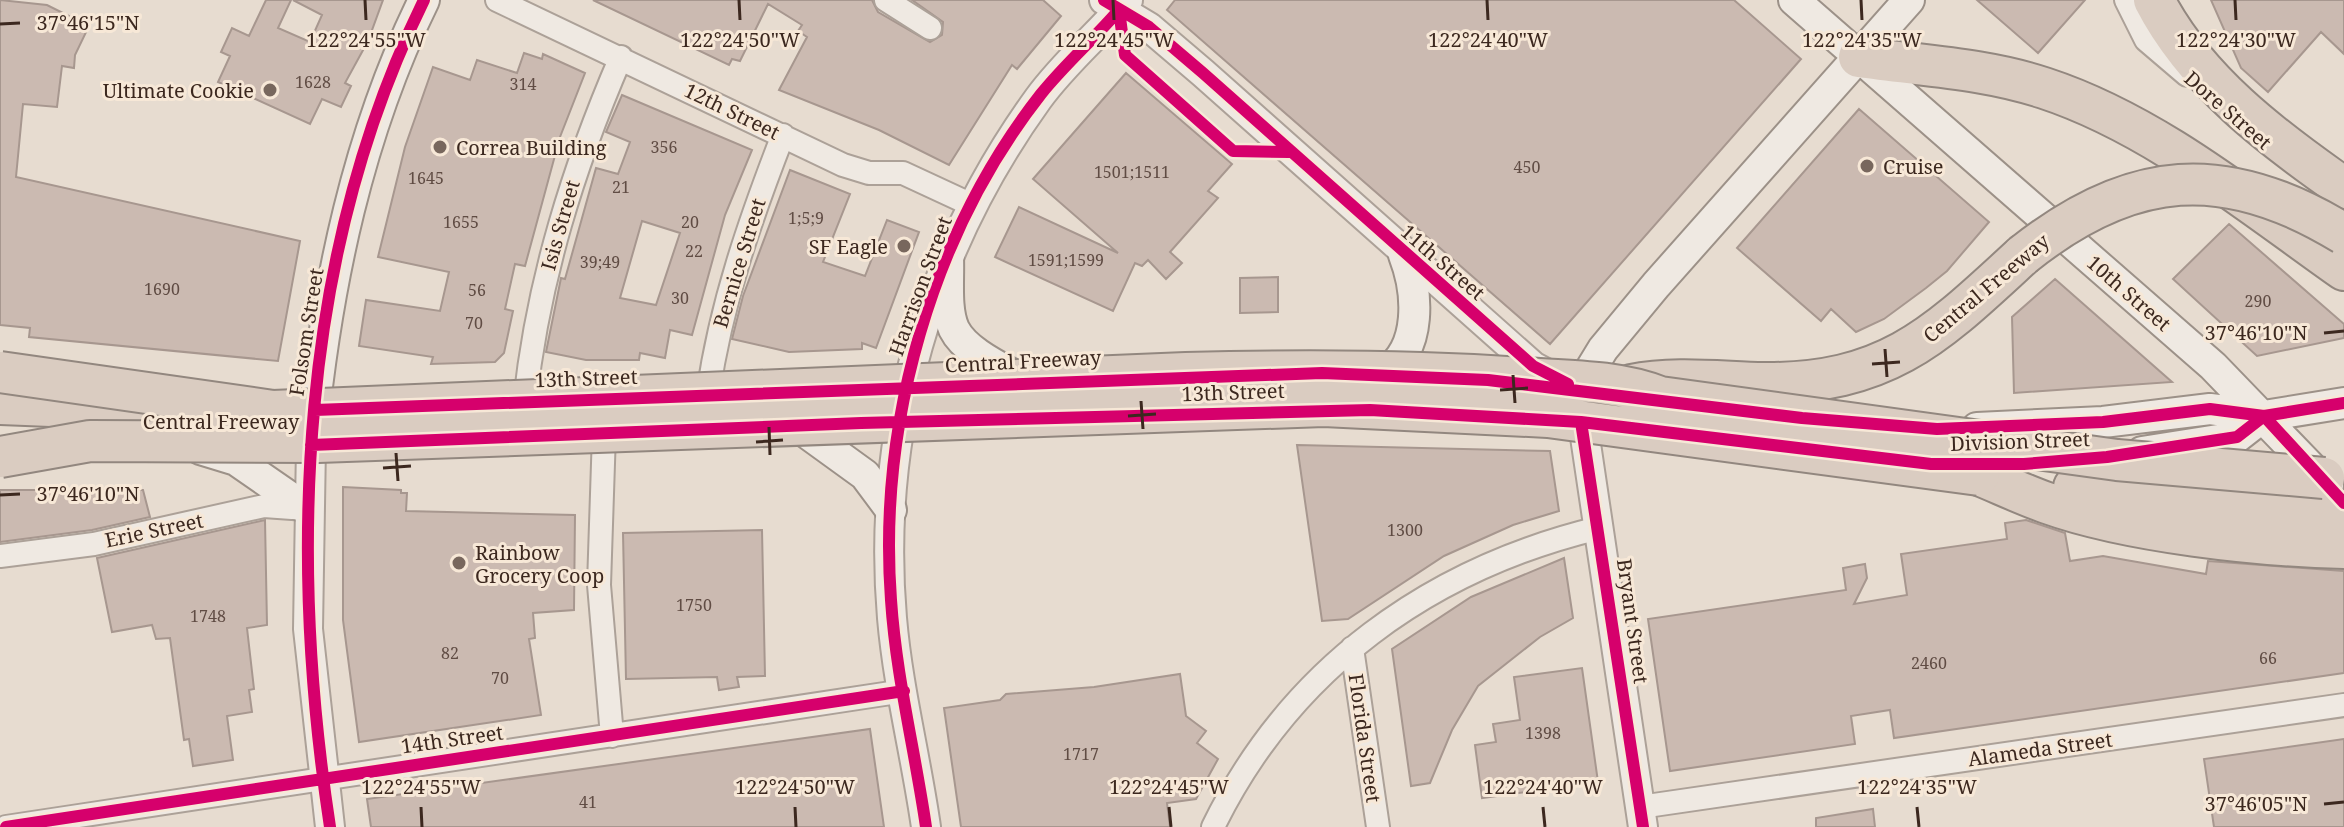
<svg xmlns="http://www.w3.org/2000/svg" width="2344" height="827" font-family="'Noto Serif',serif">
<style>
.building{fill:#cbbab1;stroke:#a7978f;stroke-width:2;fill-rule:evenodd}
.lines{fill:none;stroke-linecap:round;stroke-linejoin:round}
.minor-casing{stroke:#aca198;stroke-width:26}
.tertiary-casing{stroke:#aca198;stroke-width:32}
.secondary-casing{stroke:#9c9188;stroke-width:34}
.motorway-casing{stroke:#92877f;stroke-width:44}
.minor{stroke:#efe9e2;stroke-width:22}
.tertiary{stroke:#efe9e2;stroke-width:28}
.secondary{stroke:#efe9e2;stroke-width:30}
.motorway{stroke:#daccc1;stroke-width:40}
.motorway-bridge-casing{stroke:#92877f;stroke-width:44;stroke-linecap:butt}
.motorway-bridge{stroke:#daccc1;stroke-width:40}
.cycleway-casing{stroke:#f7e8d7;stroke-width:17}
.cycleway{stroke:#d6006c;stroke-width:12}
.ticks{fill:none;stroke:#3c281f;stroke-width:3}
.poi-dot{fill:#78675d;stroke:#f7e8d7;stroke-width:3}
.labels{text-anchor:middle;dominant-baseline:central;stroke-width:6;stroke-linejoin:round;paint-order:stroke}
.number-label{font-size:16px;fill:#604c44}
.poi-label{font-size:20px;fill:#3c281f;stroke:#f7e8d7;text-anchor:start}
.street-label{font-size:20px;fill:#3c281f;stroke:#f7e8d7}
.ticks-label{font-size:20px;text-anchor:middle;fill:#3c281f;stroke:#f7e8d7;stroke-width:6;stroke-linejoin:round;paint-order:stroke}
</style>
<rect width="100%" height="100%" fill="#e7dcd0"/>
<path class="building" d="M0,0L47,5L89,26L75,55L74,68L62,66L57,107L23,104L16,177L300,241L278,361L29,337L30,328L0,325Z
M266,0H291L278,28L310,42L322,15L293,0H383L368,41L345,83L351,86L341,107L322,99L310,124L218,82L230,56L221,52L232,28L249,36Z
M593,0H872L878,12L930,42L942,35L943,22L912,0H1043L1061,16L1017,69L1012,65L949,165L879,130L779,90L807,37L798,31L802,25L768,4L740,61L732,59L729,65Z
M1175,0H1734L1801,59L1550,344L1167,10Z
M1977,0H2085L2038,53Z
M2211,0H2344V54L2321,32L2268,92L2241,68Z
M524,53L542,59L543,54L585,73L560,137L525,266L515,264L505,309L513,311L504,353L495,362L431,364L433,357L359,346L366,300L440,311L449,272L378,257L405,147L433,67L470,80L477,60L517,73Z
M1126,73L1232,164L1208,191L1218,198L1170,252L1182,263L1166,279L1148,260L1142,266L1135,263L1113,311L995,257L1019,207L1118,253L1033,179Z
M622,95L752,150L725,215L692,335L670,330L665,358L640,353L639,360H586L546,352L561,278L565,279L596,168L618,174L630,142L606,132ZM642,221L680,233L656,305L620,298Z
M1859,109L1989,222L1947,271L1926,288L1884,319L1856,332L1831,309L1821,321L1737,248Z
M790,170L850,194L823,262L865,276L887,220L919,232L876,348L862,343V349L789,352L732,339L743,296Z
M2229,224L2344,324V338L2257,356L2173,279Z
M1278,277V312L1240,313V278Z
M2055,279L2172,382L2014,393L2012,317Z
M1297,445L1550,451L1559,511L1513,525L1444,556L1348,619L1322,621Z
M343,487L401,490V493H407L406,511L575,515L574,610L533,613L535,638L529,639L541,715L359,742L343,620Z
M0,490H143L150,517L92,530L0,542Z
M265,520L267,625L247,628L254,689L249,690L252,712L227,716L233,760L193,766L189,739L184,740L170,638L156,639L152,625L112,632L97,558Z
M2026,520L2065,533L2070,561L2103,556L2206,574L2208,561L2344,571V673L1894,738L1890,710L1851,716L1855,744L1670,771L1648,619L1846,590L1843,568L1865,564L1867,578L1854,604L1907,595L1901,554L2007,539L2005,523Z
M762,530L765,676L737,677L739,687L719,690L717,677L626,679L623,533Z
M1564,558L1573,618L1540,637L1478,686L1452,730L1430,783L1411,786L1392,649L1471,597Z
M1582,668L1598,782L1482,798L1475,745L1496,742L1493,724L1520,720L1514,677Z
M1180,674L1186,716L1206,731L1197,743L1218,759L1196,799L1167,803L1170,827H961L944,708L1000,700L1006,694L1094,687Z
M870,729L884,827H371L367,799Z
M2344,739V827H2214L2204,759Z
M1873,809L1875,827H1816V818Z"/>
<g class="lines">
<defs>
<path id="minor" d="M497,0L843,165L869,173H903L972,205
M886,0L930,28
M2126,0L2146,40L2187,75
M708,394C721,303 750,220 783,135
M525,401C538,280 573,168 621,57
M604,433L599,585L612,736
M0,556L94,544L264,506L306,509
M1352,648L1378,827
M1640,807L2344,705
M6,827L904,691
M1213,827C1290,669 1429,569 1599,528"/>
<path id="tertiary" d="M1104,0L1149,27L1203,73L1533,366L1578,390L1643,827
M311,445L308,629L330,827
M926,827C916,757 898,688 892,618C876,432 929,250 1038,99C1064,63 1099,34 1128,0"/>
<path id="secondary" d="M1794,0L2213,366L2328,485
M948,258C949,279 945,309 954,329C966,353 1004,369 1026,382
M1384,373C1423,349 1418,291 1404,255
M1578,390L1603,349L1656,285L1909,0
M796,425L865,475L891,510
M1977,428L2103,422L2210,409L2264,416L2344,403
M312,431C327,283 358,134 424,0
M200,449L236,460L307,509
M2142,452L2237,437L2264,416"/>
<path id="motorway" d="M2154,0C2195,80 2272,138 2344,188
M1859,57C1921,66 1984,68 2044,88C2154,124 2250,204 2344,270
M1631,385C1675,376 1719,382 1764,383C1889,384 1937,334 2023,255
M0,404L177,411
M1979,475C2001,484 2024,495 2047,503C2128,532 2258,546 2344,548
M2074,487L2177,499L2344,511"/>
</defs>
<use href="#minor" class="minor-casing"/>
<use href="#tertiary" class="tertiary-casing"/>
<use href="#secondary" class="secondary-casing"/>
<use href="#motorway" class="motorway-casing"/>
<use href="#minor" class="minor"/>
<use href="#tertiary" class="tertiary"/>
<use href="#secondary" class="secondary"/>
<use href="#motorway" class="motorway"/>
<defs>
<path id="motorway-bridge" d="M2023,255C2131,169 2225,161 2344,234
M0,372L273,411L1186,373C1298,370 1409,370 1522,378C1568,381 1616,380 1660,397L2117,460L2324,478
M0,457L90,441L318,442L1324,406L1548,417L1979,475"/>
</defs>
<use href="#motorway-bridge" class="motorway-bridge-casing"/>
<use href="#motorway-bridge" class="motorway-bridge"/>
<defs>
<path id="cycleway" d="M1104,0L1149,27L1203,73L1533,366L1568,384
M1119,10L1125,55L1233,151L1289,152
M315,410L1322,373L1488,380L1802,418L1937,429L2103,422L2210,409L2264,416L2344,403
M2264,416L2344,503
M1581,422L1643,827
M311,445L861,423L1370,410L1581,422L1931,464H2024L2107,457L2237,437L2264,416
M6,827L904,691
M330,827C288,552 299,254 424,0
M926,827C915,751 896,676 891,600C878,424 931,234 1041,94C1065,64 1094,39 1119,10"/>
</defs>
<use href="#cycleway" class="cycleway-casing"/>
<use href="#cycleway" class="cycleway"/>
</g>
<path class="ticks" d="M365,0L366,20M739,0L740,20M1113,0L1114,20M1487,0L1488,20M1861,0L1862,20M2235,0L2236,20M0,24L20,23M2324,333L2344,331M1885,349L1887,377M1872,364L1900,362M1513,375L1515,403M1500,390L1528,388M1141,401L1143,429M1128,416L1156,414M769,427L770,455M756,442L783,440M396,453L398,481M383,468L411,466M0,495L20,494M2324,804L2344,802M421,807L422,827M795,807L796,827M1169,807L1171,827M1543,807L1545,827M1917,807L1919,827"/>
<g class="poi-dot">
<circle cx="270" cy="90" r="8"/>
<circle cx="440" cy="147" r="8"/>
<circle cx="1867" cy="166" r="8"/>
<circle cx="904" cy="246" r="8"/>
<circle cx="459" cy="563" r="8"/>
</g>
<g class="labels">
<g class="number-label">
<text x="313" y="82">1628</text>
<text x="523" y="84">314</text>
<text x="664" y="147">356</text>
<text x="1527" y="167">450</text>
<text x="1132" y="172">1501;1511</text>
<text x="426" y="178">1645</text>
<text x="621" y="187">21</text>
<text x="806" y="218">1;5;9</text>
<text x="461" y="222">1655</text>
<text x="690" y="222">20</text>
<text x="694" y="251">22</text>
<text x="1066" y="260">1591;1599</text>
<text x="600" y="262">39;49</text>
<text x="162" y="289">1690</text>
<text x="477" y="290">56</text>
<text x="680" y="298">30</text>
<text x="2258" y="301">290</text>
<text x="474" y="323">70</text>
<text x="1405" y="530">1300</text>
<text x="694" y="605">1750</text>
<text x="208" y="616">1748</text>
<text x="450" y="653">82</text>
<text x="2268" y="658">66</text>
<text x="1929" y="663">2460</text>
<text x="500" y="678">70</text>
<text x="1543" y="733">1398</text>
<text x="1081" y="754">1717</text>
<text x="588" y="802">41</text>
</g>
<g class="poi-label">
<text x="254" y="90" text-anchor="end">Ultimate Cookie</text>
<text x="456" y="147">Correa Building</text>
<text x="1883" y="166">Cruise</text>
<text x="888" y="246" text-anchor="end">SF Eagle</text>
<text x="475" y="552">Rainbow<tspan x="475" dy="23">Grocery Coop</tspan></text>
</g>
<g class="street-label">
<text transform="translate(2228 110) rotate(41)">Dore Street</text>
<text transform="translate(732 111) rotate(26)">12th Street</text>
<text transform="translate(560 225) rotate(-74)">Isis Street</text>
<text transform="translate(1443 262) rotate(41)">11th Street</text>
<text transform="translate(739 263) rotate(-73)">Bernice Street</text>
<text transform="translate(920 286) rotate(-70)">Harrison Street</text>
<text transform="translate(1986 288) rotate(-40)">Central Freeway</text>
<text transform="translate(2129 293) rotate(41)">10th Street</text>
<text transform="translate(306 332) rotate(-81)">Folsom Street</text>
<text transform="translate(1023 361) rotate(-3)">Central Freeway</text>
<text transform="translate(586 378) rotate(-2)">13th Street</text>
<text transform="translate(1233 392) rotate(-2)">13th Street</text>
<text x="221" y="421">Central Freeway</text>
<text transform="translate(2020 441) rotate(-2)">Division Street</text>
<text transform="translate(154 530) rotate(-12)">Erie Street</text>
<text transform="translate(1633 621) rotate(82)">Bryant Street</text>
<text transform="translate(1365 738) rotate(82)">Florida Street</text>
<text transform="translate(452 739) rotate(-8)">14th Street</text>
<text transform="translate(2040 749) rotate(-8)">Alameda Street</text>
</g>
</g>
<g class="ticks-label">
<text x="88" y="30">37°46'15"N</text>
<text x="366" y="47">122°24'55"W</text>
<text x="740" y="47">122°24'50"W</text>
<text x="1114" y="47">122°24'45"W</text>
<text x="1488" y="47">122°24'40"W</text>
<text x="1862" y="47">122°24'35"W</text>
<text x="2236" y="47">122°24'30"W</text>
<text x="2256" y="340">37°46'10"N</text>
<text x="88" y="501">37°46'10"N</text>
<text x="421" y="794">122°24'55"W</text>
<text x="795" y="794">122°24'50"W</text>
<text x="1169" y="794">122°24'45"W</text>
<text x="1543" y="794">122°24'40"W</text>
<text x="1917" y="794">122°24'35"W</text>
<text x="2256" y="811">37°46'05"N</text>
</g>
</svg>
